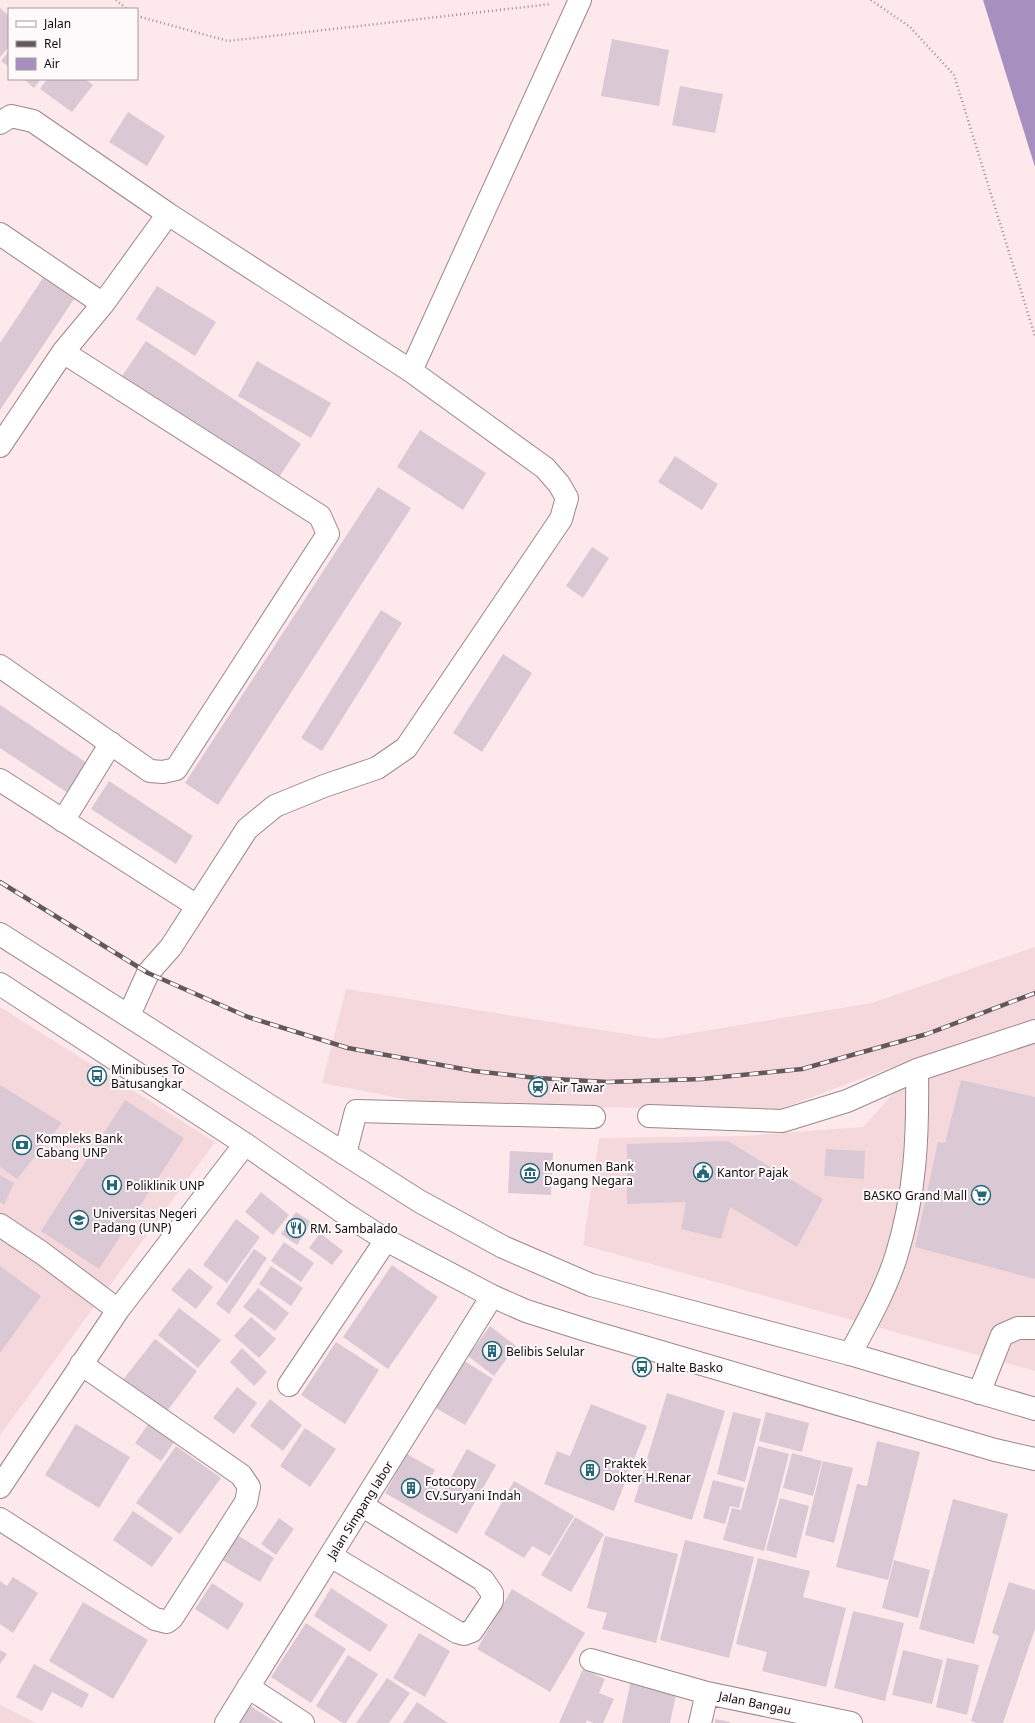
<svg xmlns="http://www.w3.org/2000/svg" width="1035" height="1723" font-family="'Noto Sans',sans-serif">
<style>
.built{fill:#f5d8dc}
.water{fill:#a790c0}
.building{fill:#dac9d5}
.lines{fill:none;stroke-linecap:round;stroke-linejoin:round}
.minor-casing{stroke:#9b888b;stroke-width:24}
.highway-casing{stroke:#9b888b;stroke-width:24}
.path{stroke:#9c8d8f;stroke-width:2.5;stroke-dasharray:1 3;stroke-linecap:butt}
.minor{stroke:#fff;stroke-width:22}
.highway{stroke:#fff;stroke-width:22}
.rail-casing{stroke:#64585a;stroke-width:4.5}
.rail{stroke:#fefafb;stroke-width:3;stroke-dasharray:9;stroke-linecap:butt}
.labels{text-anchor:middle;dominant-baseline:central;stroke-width:4;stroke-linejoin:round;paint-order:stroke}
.poi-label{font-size:12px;fill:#130c0d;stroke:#fefafb;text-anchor:start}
.street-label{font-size:12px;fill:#130c0d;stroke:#fefafb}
</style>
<rect width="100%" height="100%" fill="#fde8eb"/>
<path class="built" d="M1035,947V1371L583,1245L599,1138L743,1136L863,1127L930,1053L780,1109L440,1106L322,1083L346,989L657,1039L872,1003Z
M0,1007L215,1142L0,1435Z
M0,1705L36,1723H0Z"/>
<path class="water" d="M983,0H1035V167Z"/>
<path class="building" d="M0,8L9,16V47L0,57Z
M612,39L669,50L659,106L601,96Z
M9,51V67L1,61Z
M24,79H41L34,88Z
M47,79H85L93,85L72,112L40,89Z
M680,86L723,94L715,133L672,125Z
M128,112L165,136L147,166L109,142Z
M43,278L74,299L0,410V343Z
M157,286L216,322L195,356L136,319Z
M146,341L301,444L275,483L120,379Z
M257,361L331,403L311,438L238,396Z
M420,430L486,473L463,510L397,467Z
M675,456L718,484L702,510L658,482Z
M378,487L411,508L218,805L185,783Z
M592,547L609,558L583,598L566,586Z
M381,610L402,623L322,751L301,738Z
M503,654L532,673L482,752L453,733Z
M0,705L87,763L68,793L0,748Z
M109,781L193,836L176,864L91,809Z
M961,1080L1035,1097V1279L915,1247L938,1142L945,1143Z
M0,1085L62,1123L17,1179L0,1167Z
M125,1100L184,1138L99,1269L41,1231Z
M728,1141L823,1199L797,1247L730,1207L721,1239L681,1229L686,1202L627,1204V1144Z
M826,1149L865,1151L864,1179L824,1176Z
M510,1151L553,1153L551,1195L508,1193Z
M0,1175L14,1183L4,1205L0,1202Z
M261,1192L289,1215L273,1235L245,1212Z
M296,1212L311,1222L297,1245L281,1234Z
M236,1219L260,1237L227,1283L203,1265Z
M320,1233L343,1251L332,1265L309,1248Z
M284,1242L314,1263L301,1282L271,1261Z
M254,1249L267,1258L229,1314L216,1304Z
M392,1265L438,1297L388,1369L343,1337Z
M0,1266L41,1296L0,1353Z
M271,1266L303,1288L291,1306L259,1284Z
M189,1268L213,1287L196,1309L171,1290Z
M258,1288L289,1313L275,1331L243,1307Z
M179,1308L221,1340L198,1368L158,1335Z
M251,1317L276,1339L259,1358L234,1336Z
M490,1326L516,1346L494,1376L468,1356Z
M155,1339L197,1371L165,1414L122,1381Z
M336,1342L379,1370L345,1424L301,1395Z
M242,1348L267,1372L254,1386L230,1362Z
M463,1360L493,1379L465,1425L434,1407Z
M237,1387L257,1403L234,1434L213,1418Z
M667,1393L725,1411L692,1520L634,1502Z
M270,1399L302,1425L283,1451L250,1426Z
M591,1404L647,1426L614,1511L544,1484L557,1451L570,1456Z
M733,1412L761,1419L745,1482L717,1474Z
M766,1412L809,1423L802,1452L759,1441Z
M151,1420L177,1438L161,1461L135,1443Z
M76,1424L130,1457L99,1508L45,1475Z
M305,1428L336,1449L310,1487L280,1466Z
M877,1441L920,1452L888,1580L836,1567L857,1484L867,1486Z
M176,1446L221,1478L180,1534L136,1503Z
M758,1446L789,1454L764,1551L723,1540L732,1508L741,1510Z
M467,1449L496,1465L457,1534L385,1493L407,1454L435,1470L427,1484L443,1492Z
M792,1453L822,1461L813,1496L783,1488Z
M823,1461L853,1468L834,1543L805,1535Z
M713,1480L744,1488L739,1508L730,1506L725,1524L703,1518Z
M514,1481L574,1516L550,1556L532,1546L524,1558L484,1534Z
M780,1498L809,1506L796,1558L766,1550Z
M953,1499L1008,1514L974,1644L919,1629Z
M133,1511L173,1538L152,1567L113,1540Z
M575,1517L604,1534L571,1592L541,1575Z
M279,1518L294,1529L276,1555L261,1544Z
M234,1533L274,1558L260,1582L219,1558Z
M605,1536L678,1554L656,1643L602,1629L607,1613L587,1608Z
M685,1540L754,1557L729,1658L660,1640Z
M758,1558L810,1571L803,1597L846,1608L826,1687L762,1671L767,1652L736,1644Z
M894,1560L930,1570L918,1618L882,1608Z
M13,1577L38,1593L13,1633L0,1624V1581L7,1586Z
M1009,1582L1035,1590V1629L1003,1723H976L971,1721L999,1636L992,1633Z
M212,1583L244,1604L228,1630L195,1609Z
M331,1588L388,1625L370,1652L314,1616Z
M512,1589L585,1633L550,1692L477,1649Z
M83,1602L148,1640L113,1699L49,1661Z
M853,1611L904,1623L885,1701L834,1688Z
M306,1623L346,1649L311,1703L271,1677Z
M419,1633L450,1651L425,1697L393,1678Z
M0,1650L7,1654L0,1664Z
M903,1650L943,1660L932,1704L892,1695Z
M348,1655L378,1674L346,1723H343L316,1706Z
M947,1658L979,1665L967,1715L936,1707Z
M34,1664L89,1694L82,1708L52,1692L42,1711L16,1697Z
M583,1669L605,1679L599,1693L614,1699L603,1723H593L587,1720L586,1723H559Z
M387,1678L410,1693L389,1723H356Z
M631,1680L677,1690L670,1723H622Z
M417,1702L448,1723H403Z
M246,1703L277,1723H233Z
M715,1719L730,1722V1723H715Z"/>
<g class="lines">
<defs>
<path id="minor" d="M0,123L11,116L33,121L168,214L411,371L545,468L559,484L567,498L561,519L406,748L377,768L324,786L275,806L247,829L171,947L148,973L129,1015
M0,234L103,304
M411,371L580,0
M0,446L63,352L103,304L168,214
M0,666L150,771L163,772L176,769L328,534L320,516L63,352
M0,780L197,906
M63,821L111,743
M649,1116L782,1121L847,1101L917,1070L1035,1031
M345,1154L356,1111L594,1117
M0,1225L42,1253L118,1310
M850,1354C867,1323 885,1291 896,1257C916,1192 918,1137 917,1070
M289,1385L386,1240
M979,1393L1002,1335L1018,1328H1035
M0,1487L118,1310L245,1144
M0,1519L155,1619L167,1622L172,1618L246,1502L249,1487L241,1475L81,1364
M331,1556L457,1632L464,1634L472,1631L492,1601V1593L483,1580L363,1506
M591,1660L707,1693L851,1723
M248,1687L303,1723
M226,1723L492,1296
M700,1723L707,1693"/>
<path id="highway" d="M0,934L419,1201L503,1247L591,1285L850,1354L1035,1409
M0,984L245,1144L344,1213L386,1240L492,1296L526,1311L586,1330L995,1450L1035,1459"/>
</defs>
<use href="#minor" class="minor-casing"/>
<use href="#highway" class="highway-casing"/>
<path class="path" d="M116,0L127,9
M871,0L910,27L954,75L1035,336
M137,16L228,41L551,4"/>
<use href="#minor" class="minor"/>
<use href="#highway" class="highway"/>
<defs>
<path id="rail" d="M0,882L148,973L248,1017L348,1048L474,1071L537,1078L607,1082L702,1079L802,1069L927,1034L1035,993"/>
</defs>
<use href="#rail" class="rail-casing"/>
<use href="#rail" class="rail"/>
</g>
<defs>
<symbol id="bus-ring" viewBox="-11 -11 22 22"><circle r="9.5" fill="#fefafb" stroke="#236878" stroke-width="1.5"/><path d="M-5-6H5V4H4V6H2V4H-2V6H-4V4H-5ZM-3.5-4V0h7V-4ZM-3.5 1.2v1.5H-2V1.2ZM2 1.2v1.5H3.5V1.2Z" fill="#236878"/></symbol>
<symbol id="station-ring" viewBox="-11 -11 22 22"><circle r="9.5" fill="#fefafb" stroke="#236878" stroke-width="1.5"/><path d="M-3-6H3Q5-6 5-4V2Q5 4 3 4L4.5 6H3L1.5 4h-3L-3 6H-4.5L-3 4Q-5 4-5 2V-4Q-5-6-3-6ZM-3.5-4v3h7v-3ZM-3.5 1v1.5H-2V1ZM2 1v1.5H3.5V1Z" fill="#236878"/></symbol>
<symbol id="bank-ring" viewBox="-11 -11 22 22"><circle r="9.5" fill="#fefafb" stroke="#236878" stroke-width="1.5"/><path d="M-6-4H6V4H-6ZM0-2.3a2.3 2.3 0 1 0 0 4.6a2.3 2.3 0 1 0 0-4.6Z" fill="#236878"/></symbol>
<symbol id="civic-ring" viewBox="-11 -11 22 22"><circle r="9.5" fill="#fefafb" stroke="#236878" stroke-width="1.5"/><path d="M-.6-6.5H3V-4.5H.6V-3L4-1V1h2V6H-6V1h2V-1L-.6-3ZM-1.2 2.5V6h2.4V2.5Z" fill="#236878"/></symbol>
<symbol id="museum-ring" viewBox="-11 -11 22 22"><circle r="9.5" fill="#fefafb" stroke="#236878" stroke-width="1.5"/><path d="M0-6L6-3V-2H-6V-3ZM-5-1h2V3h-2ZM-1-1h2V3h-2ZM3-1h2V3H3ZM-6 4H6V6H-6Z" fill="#236878"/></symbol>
<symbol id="hospital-ring" viewBox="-11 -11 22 22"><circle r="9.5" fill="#fefafb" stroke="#236878" stroke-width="1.5"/><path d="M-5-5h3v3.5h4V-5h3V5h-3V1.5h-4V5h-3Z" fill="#236878"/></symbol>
<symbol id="supermarket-ring" viewBox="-11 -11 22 22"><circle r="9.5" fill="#fefafb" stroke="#236878" stroke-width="1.5"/><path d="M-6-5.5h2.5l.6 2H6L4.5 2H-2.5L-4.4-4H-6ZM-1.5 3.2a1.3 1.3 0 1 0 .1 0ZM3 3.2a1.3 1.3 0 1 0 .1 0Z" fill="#236878"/></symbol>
<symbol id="university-ring" viewBox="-11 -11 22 22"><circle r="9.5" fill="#fefafb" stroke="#236878" stroke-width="1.5"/><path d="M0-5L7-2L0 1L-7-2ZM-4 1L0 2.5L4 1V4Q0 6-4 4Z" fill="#236878"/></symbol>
<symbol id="restaurant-ring" viewBox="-11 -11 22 22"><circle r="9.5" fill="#fefafb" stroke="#236878" stroke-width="1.5"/><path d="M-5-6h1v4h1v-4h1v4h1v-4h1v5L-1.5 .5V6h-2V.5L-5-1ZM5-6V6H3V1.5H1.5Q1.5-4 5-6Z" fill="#236878"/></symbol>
<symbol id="building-ring" viewBox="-11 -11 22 22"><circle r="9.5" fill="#fefafb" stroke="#236878" stroke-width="1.5"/><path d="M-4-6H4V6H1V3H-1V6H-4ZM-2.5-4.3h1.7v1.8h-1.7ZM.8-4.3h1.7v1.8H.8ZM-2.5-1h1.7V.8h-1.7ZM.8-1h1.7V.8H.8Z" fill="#236878"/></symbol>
</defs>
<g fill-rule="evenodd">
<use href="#bus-ring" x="86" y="1065" width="22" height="22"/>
<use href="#station-ring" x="527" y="1076" width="22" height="22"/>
<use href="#bank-ring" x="11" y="1134" width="22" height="22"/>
<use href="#civic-ring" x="692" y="1161" width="22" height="22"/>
<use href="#museum-ring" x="519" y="1162" width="22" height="22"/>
<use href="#hospital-ring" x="101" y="1174" width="22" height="22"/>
<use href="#supermarket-ring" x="970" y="1184" width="22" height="22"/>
<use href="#university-ring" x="68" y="1209" width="22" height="22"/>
<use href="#restaurant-ring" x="285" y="1217" width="22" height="22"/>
<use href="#building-ring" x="481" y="1340" width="22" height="22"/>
<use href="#bus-ring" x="631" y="1356" width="22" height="22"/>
<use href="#building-ring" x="579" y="1459" width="22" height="22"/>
<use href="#building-ring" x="400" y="1477" width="22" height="22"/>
</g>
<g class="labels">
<g class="poi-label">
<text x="111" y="1069">Minibuses To<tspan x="111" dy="14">Batusangkar</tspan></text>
<text x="552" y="1087">Air Tawar</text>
<text x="36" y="1138">Kompleks Bank<tspan x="36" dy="14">Cabang UNP</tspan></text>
<text x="544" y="1166">Monumen Bank<tspan x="544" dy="14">Dagang Negara</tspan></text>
<text x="717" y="1172">Kantor Pajak</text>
<text x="126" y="1185">Poliklinik UNP</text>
<text x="967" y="1195" text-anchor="end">BASKO Grand Mall</text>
<text x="93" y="1213">Universitas Negeri<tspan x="93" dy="14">Padang (UNP)</tspan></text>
<text x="310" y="1228">RM. Sambalado</text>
<text x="506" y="1351">Belibis Selular</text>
<text x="656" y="1367">Halte Basko</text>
<text x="604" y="1463">Praktek<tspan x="604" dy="14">Dokter H.Renar</tspan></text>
<text x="425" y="1481">Fotocopy<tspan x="425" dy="14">CV.Suryani Indah</tspan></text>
</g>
<g class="street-label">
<text transform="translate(360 1510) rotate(-58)">Jalan Simpang labor</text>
<text transform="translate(755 1703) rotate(12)">Jalan Bangau</text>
</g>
</g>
<rect x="8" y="8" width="130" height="72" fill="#fefafb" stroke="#a09b9c"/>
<rect x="16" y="21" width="20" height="6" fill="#ffffff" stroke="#a09b9c"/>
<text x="44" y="28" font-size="12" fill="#130c0d">Jalan</text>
<rect x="16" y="41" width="20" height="6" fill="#64585a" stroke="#a09b9c"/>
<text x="44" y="48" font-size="12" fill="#130c0d">Rel</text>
<rect x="16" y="58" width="20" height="12" fill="#a790c0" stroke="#a09b9c"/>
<text x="44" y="68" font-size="12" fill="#130c0d">Air</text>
</svg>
